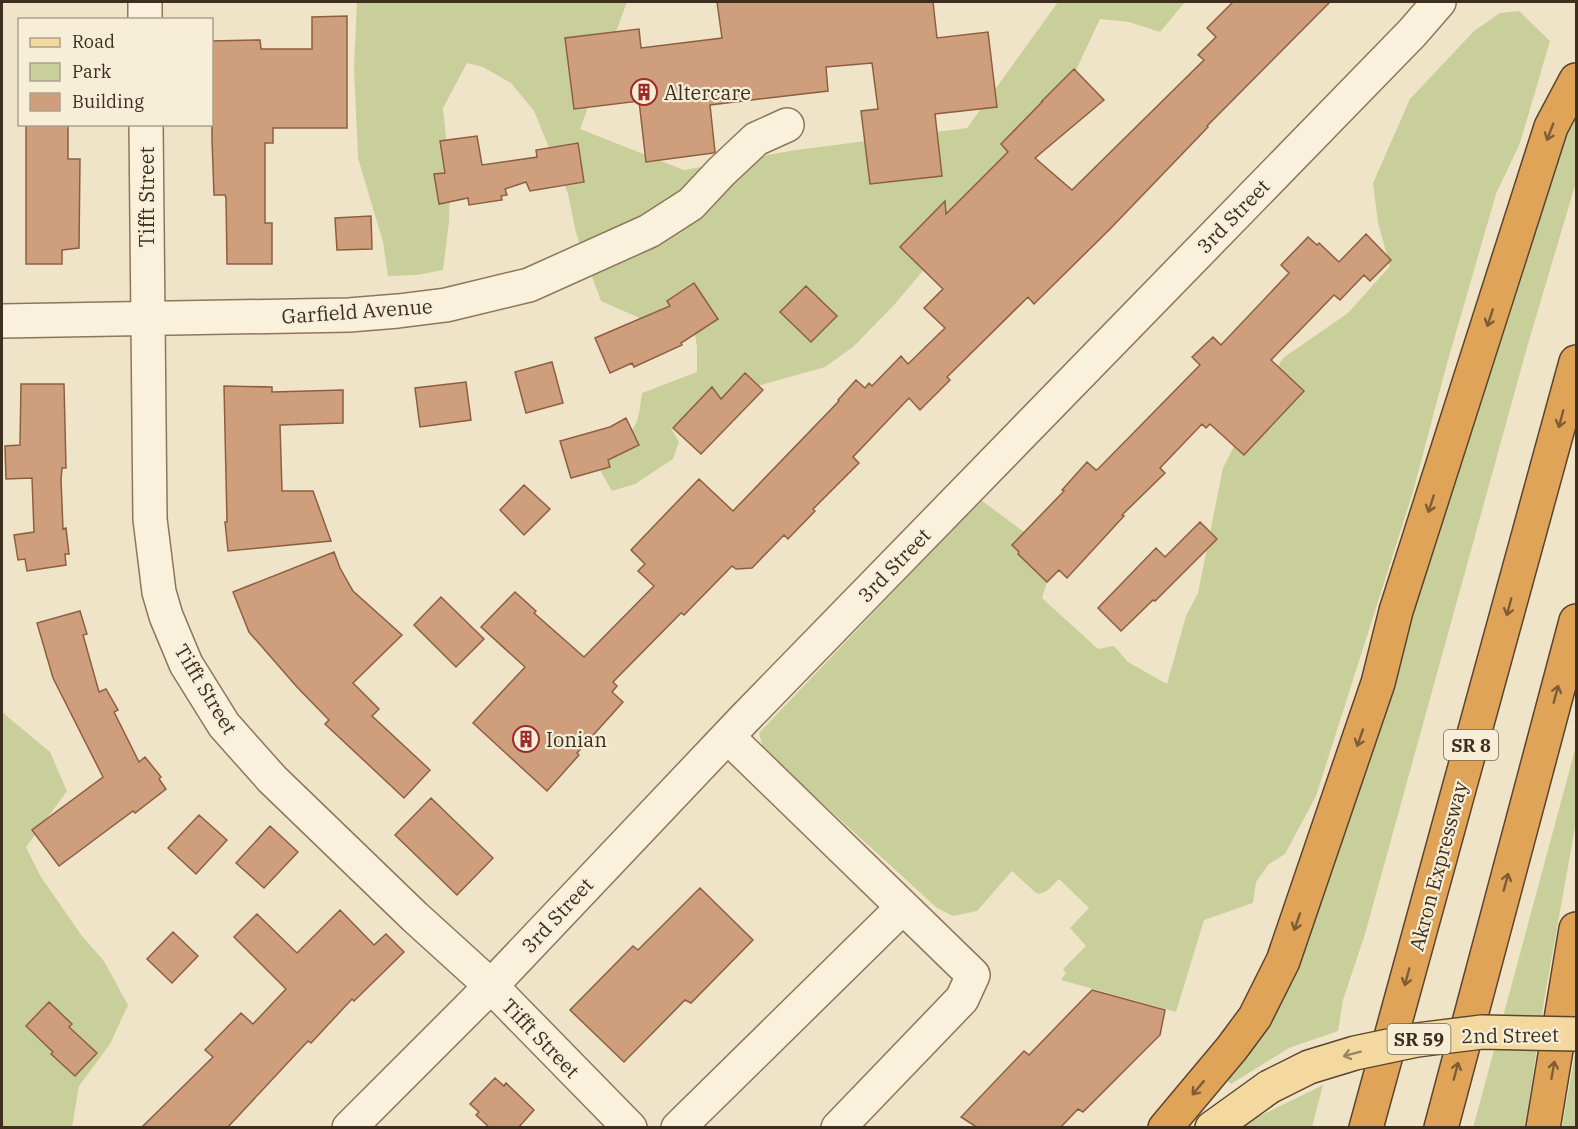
<svg xmlns="http://www.w3.org/2000/svg" width="1578" height="1129" font-family="'IBM Plex Serif',serif">
<style>
.green{fill:#c9cf9b}
.building{fill:#cf9f7d;stroke:#8d5f41;stroke-width:1.5}
.lines{fill:none;stroke-linecap:round;stroke-linejoin:round}
.minor-casing{stroke:#8d765c;stroke-width:36}
.major-casing{stroke:#5b4430;stroke-width:36}
.highway-casing{stroke:#5b4430;stroke-width:36}
.minor{stroke:#faf1dc;stroke-width:33}
.major{stroke:#f3d9a0;stroke-width:33}
.highway{stroke:#e0a458;stroke-width:33}
.major-bridge-casing{stroke:#5b4430;stroke-width:36;stroke-linecap:butt}
.major-bridge{stroke:#f3d9a0;stroke-width:33}
.oneway{stroke:#7e5d36}
.oneway2{stroke:#988460}
.labels{text-anchor:middle;dominant-baseline:central;stroke-width:4.5;stroke-linejoin:round;paint-order:stroke}
.shield{fill:#f7eed8;stroke:#756857;stroke-width:1.5}
.shield-label{font-size:18px;font-weight:bold;fill:#3d2e20}
.poi-label{font-size:20px;fill:#3d2e20;stroke:#f7eed8;text-anchor:start}
.street-label{font-size:20px;fill:#3d2e20;stroke:#f7eed8}
</style>
<rect width="100%" height="100%" fill="#f0e4c8"/>
<path class="green" d="M357,2H627L580,129L684,170L796,150L967,128L1058,2H1185L1160,32L1129,22L1100,19L1076,70L1045,150L927,266L894,305L853,347L825,367L747,389L671,428L679,442L673,459L635,484L612,491L601,472C606,449 618,446 632,430C640,420 640,405 642,393L697,372V347L692,316L642,319L601,301L576,233L568,194L534,111L511,83L483,67L467,63L443,108L450,175L449,222L443,270L417,275L388,276L383,242L358,158L354,68Z
M1519,11L1550,41L1520,143L1496,194L1446,367L1413,492L1316,796L1285,854L1269,864L1256,882L1253,903L1204,920L1176,1012L1061,980L1066,973L1063,969L1086,946L1070,928L1089,908L1059,879C1052,885 1046,896 1036,893L1012,871L977,911L953,916L937,908L763,749L759,733L981,500L1024,532L1012,545L1019,552L1018,554L1047,582L1042,598L1098,649L1114,646L1128,662L1167,684L1186,616L1198,593L1223,468L1248,418L1283,358L1348,313L1390,266L1378,223L1373,183L1410,99L1474,31L1500,13Z
M1576,101V182L1528,344L1365,934L1343,1000L1338,1031L1289,1048L1231,1084L1221,1074L1377,729L1491,364Z
M2,712L50,752L67,791L26,847L41,877L82,936L104,961L128,1005L110,1044L79,1086L72,1127H2Z
M1576,746V822L1545,995L1525,1127L1473,1128Z
M1575,1054L1576,1127H1562Z
M1323,1085L1312,1127L1236,1128L1237,1127Z"/>
<path class="building" d="M717,2H933L937,38L988,32L997,107L935,114L942,176L870,184L861,111L878,109L872,63L826,67L828,91L710,105L715,152L713,153L646,162L639,101L574,109L565,38L639,29L641,48L722,38Z
M1233,2H1330L1207,126L1208,127L1110,229L1034,304L1028,297L947,377L950,380L920,410L909,398L853,457L859,463L813,509L815,511L788,539L784,535L752,568L736,569L732,566L684,615L681,613L613,682L617,686L612,692L623,702L577,753L579,755L547,791L473,723L525,667L481,627L515,592L536,611L534,613L584,657L654,586L638,571L645,564L631,550L699,479L733,511L839,401L838,400L856,380L865,388L869,383L872,386L901,356L908,364L945,328L924,308L943,289L900,247L945,201L946,214L1008,152L1001,144L1043,101L1041,102L1074,69L1104,100L1035,158L1072,190L1204,60L1198,55L1216,37L1207,28Z
M347,16V128H273V143H265V223H272V264H227L226,198L225,195H214L212,140V41L260,40L261,49H312V17Z
M26,124H68V159H80L79,248L62,250V264H26Z
M477,136L482,165L537,157L536,150L578,143L584,182L530,191L526,182L505,189L507,195L501,196L502,200L469,205L468,198L439,204L434,174L445,173L440,141Z
M371,216L372,249L337,250L335,218Z
M1366,234L1391,260L1370,281L1364,275L1340,300L1334,295L1271,360L1304,391L1244,455L1210,424L1206,428L1202,424L1160,468L1165,473L1122,515L1124,516L1067,578L1059,570L1047,582L1018,554L1019,552L1012,545L1064,491L1062,490L1087,462L1096,470L1098,469L1200,365L1192,357L1213,337L1221,345L1289,273L1281,265L1308,237L1317,245L1319,243L1339,262Z
M694,283L718,319L681,343L682,345L634,367L632,363L610,373L595,338L670,306L667,301Z
M806,286L837,316L811,342L780,312Z
M552,362L563,403L526,413L515,372Z
M745,373L763,390L701,454L673,428L712,387L721,399Z
M466,382L471,420L420,427L415,388Z
M21,384H64L66,468H62L61,479L63,529L66,528L69,554H65L66,565L27,571L25,559L18,560L14,535L34,532L32,478L6,479L5,446L20,445Z
M224,386L272,387V392L343,390V423L280,425L282,491H313L331,541L228,551L225,522H227Z
M626,418L639,445L608,460L610,467L571,478L560,441L610,427Z
M524,485L550,509L524,535L500,510Z
M1200,522L1217,539L1155,601L1153,600L1121,631L1098,608L1156,548L1165,557Z
M334,552L340,568L353,591L402,635L353,683L379,709L372,716L430,770L404,798L325,724L329,720L297,687L249,632L233,592Z
M441,597L484,639L456,667L414,625Z
M80,611L87,634L83,635L99,692L106,689L118,710L114,712L139,762L145,757L161,777L159,779L166,789L135,813L133,811L59,866L32,830L103,777L53,678L37,623Z
M431,798L493,858L457,895L395,835Z
M199,815L227,840L196,874L168,848Z
M270,826L298,852L264,888L236,863Z
M700,888L753,940L691,1003L685,1000L624,1062L570,1010L633,946L638,950Z
M340,910L374,945L386,934L404,952L354,1001L352,999L311,1043L308,1041L227,1128H141L213,1057L205,1050L241,1013L253,1024L286,989L234,937L257,914L297,953Z
M173,932L198,956L172,983L147,959Z
M1092,990L1165,1010L1160,1035L1083,1112L1078,1109L1060,1128H978L961,1117L1024,1051L1029,1055Z
M49,1002L72,1024L69,1027L97,1053L75,1076L51,1054L53,1052L26,1026Z
M495,1078L504,1086L506,1083L534,1110L518,1128H490L476,1115L479,1112L470,1104Z"/>
<g class="lines">
<defs>
<path id="minor" d="M145,2V20
M146,124L150,519L159,592L166,616L186,664L224,725L272,779L415,917L491,986L630,1128
M2,321L349,315L398,311L446,305L529,285L649,231L691,204L721,172L756,139L787,125
M728,737L973,975L962,999L838,1128
M349,1128L491,986L744,719L1412,33L1439,2
M678,1128L902,908"/>
<path id="major" d="M1212,1128L1269,1087"/>
<path id="highway" d="M1165,1128L1232,1048L1255,1017L1283,961L1378,683L1396,611L1551,127L1576,80
M1366,1128L1576,362
M1441,1128L1576,621
M1543,1128L1576,929"/>
</defs>
<use href="#minor" class="minor-casing"/>
<use href="#major" class="major-casing"/>
<use href="#highway" class="highway-casing"/>
<use href="#minor" class="minor"/>
<use href="#major" class="major"/>
<use href="#highway" class="highway"/>
<defs>
<path id="major-bridge" d="M1269,1087L1309,1067L1355,1053L1417,1040L1482,1032L1576,1034"/>
</defs>
<use href="#major-bridge" class="major-bridge-casing"/>
<use href="#major-bridge" class="major-bridge"/>
</g>
<defs><path id="oneway-shaft" d="M-6 0H5M1.5-3L5.5 0L1.5 3" fill="none" stroke-width="1.6" stroke-linecap="round" stroke-linejoin="round" transform="scale(1.5)"/></defs>
<g class="oneway">
<use href="#oneway-shaft" transform="translate(1550 132) rotate(111)"/>
<use href="#oneway-shaft" transform="translate(1490 318) rotate(108)"/>
<use href="#oneway-shaft" transform="translate(1561 419) rotate(105)"/>
<use href="#oneway-shaft" transform="translate(1431 504) rotate(108)"/>
<use href="#oneway-shaft" transform="translate(1509 607) rotate(105)"/>
<use href="#oneway-shaft" transform="translate(1556 694) rotate(-75)"/>
<use href="#oneway-shaft" transform="translate(1360 738) rotate(109)"/>
<use href="#oneway-shaft" transform="translate(1506 882) rotate(-75)"/>
<use href="#oneway-shaft" transform="translate(1297 922) rotate(109)"/>
<use href="#oneway-shaft" transform="translate(1407 977) rotate(105)"/>
<use href="#oneway-shaft" transform="translate(1553 1070) rotate(-80)"/>
<use href="#oneway-shaft" transform="translate(1456 1071) rotate(-75)"/>
<use href="#oneway-shaft" transform="translate(1198 1088) rotate(130)"/>
</g>
<use class="oneway2" href="#oneway-shaft" transform="translate(1352 1054) rotate(165)"/>
<defs>
<symbol id="building-ring" viewBox="-11 -11 22 22"><circle r="9.5" fill="#f7eed8" stroke="#9e2a2b" stroke-width="1.5"/><path d="M-4-6H4V6H1V3H-1V6H-4ZM-2.5-4.3h1.7v1.8h-1.7ZM.8-4.3h1.7v1.8H.8ZM-2.5-1h1.7V.8h-1.7ZM.8-1h1.7V.8H.8Z" fill="#9e2a2b"/></symbol>
</defs>
<g fill-rule="evenodd">
<use href="#building-ring" x="629" y="77" width="30" height="30"/>
<use href="#building-ring" x="511" y="724" width="30" height="30"/>
</g>
<g class="labels">
<g class="shield">
<rect x="1444" y="730" width="54" height="30" rx="4.5"/>
<rect x="1387.5" y="1024" width="63" height="30" rx="4.5"/>
</g>
<g class="shield-label">
<text x="1471" y="745">SR 8</text>
<text x="1419" y="1039">SR 59</text>
</g>
<g class="poi-label">
<text x="664" y="92">Altercare</text>
<text x="546" y="739">Ionian</text>
</g>
<g class="street-label">
<text transform="translate(146 197) rotate(-90)">Tifft Street</text>
<text transform="translate(1233 216) rotate(-46)">3rd Street</text>
<text transform="translate(357 311) rotate(-4)">Garfield Avenue</text>
<text transform="translate(894 565) rotate(-46)">3rd Street</text>
<text transform="translate(206 689) rotate(59)">Tifft Street</text>
<text transform="translate(1438 866) rotate(-75)">Akron Expressway</text>
<text transform="translate(557 915) rotate(-47)">3rd Street</text>
<text transform="translate(1510 1035) rotate(-1)">2nd Street</text>
<text transform="translate(541 1038) rotate(46)">Tifft Street</text>
</g>
</g>
<rect width="1578" height="1129" fill="none" stroke="#3d2e20" stroke-width="6"/>
<rect x="18" y="18" width="195" height="108" fill="#f7eed8" stroke="#ada18e" stroke-width="1.5"/>
<rect x="30" y="38" width="30" height="9" fill="#f3d9a0" stroke="#ada18e" stroke-width="1.5"/>
<text x="72" y="48" font-size="18" fill="#3d2e20">Road</text>
<rect x="30" y="63" width="30" height="18" fill="#c9cf9b" stroke="#ada18e" stroke-width="1.5"/>
<text x="72" y="78" font-size="18" fill="#3d2e20">Park</text>
<rect x="30" y="93" width="30" height="18" fill="#cf9f7d" stroke="#ada18e" stroke-width="1.5"/>
<text x="72" y="108" font-size="18" fill="#3d2e20">Building</text>
</svg>
